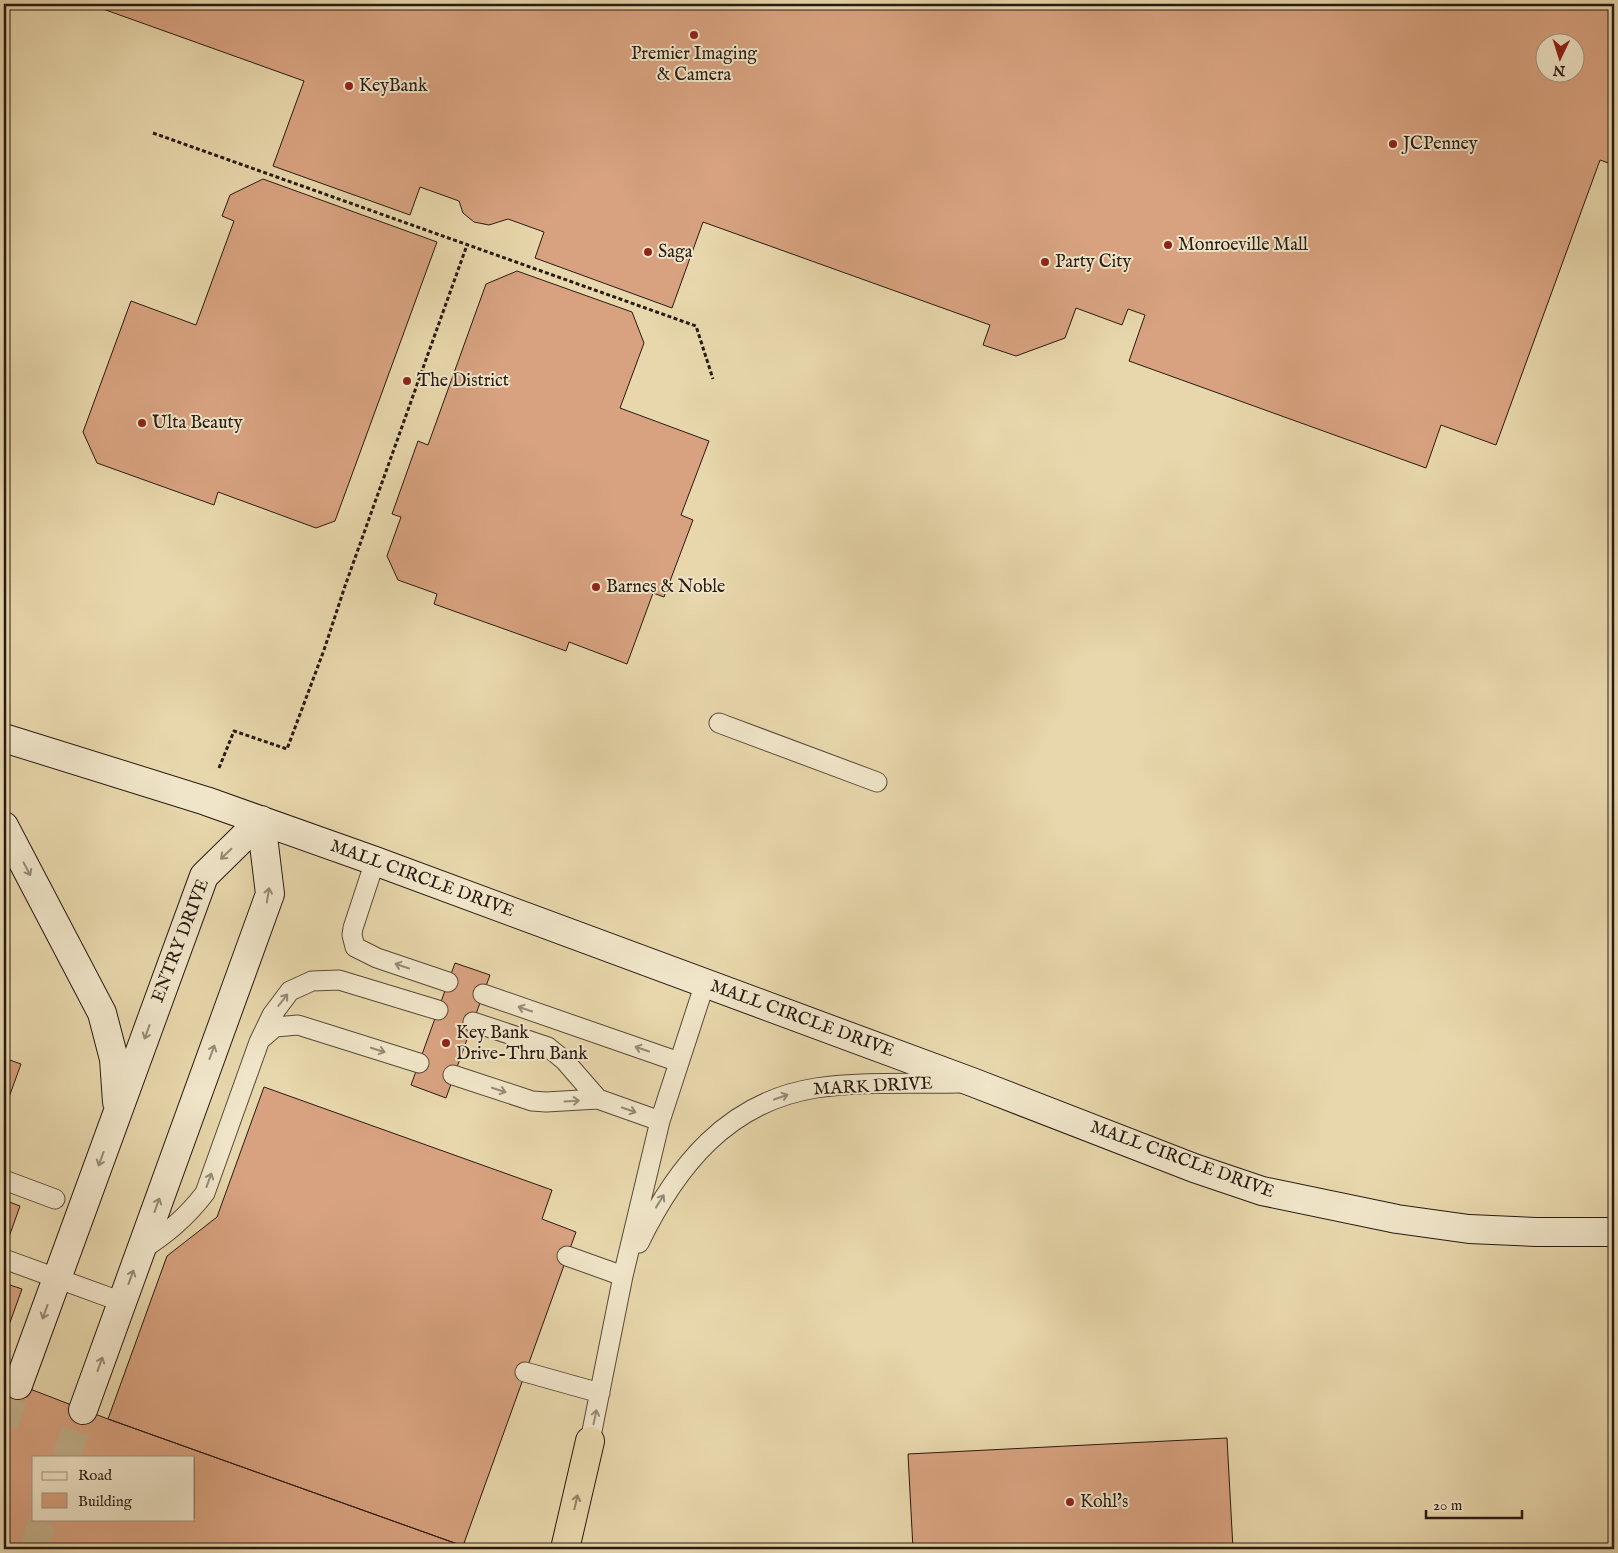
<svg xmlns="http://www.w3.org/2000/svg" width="1618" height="1553" font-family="'IM FELL English',serif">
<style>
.building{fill:#d8a280;stroke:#281a11;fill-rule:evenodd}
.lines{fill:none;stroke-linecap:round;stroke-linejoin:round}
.secondary-tunnel{stroke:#c2b18d;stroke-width:28;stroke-dasharray:28 14;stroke-linecap:butt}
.lane-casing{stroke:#584938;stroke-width:21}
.secondary-casing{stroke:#281a11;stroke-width:30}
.highway-casing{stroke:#281a11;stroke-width:30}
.path{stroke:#281a11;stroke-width:3;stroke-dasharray:4 2.5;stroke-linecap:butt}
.lane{stroke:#f0e5c9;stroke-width:19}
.secondary{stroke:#f0e5c9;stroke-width:28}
.highway{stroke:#e8d7ac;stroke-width:28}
.oneway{stroke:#968a76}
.oneway2{stroke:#928266}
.poi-dot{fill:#8f2418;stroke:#f0e5c9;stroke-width:2}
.labels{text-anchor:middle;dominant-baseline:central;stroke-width:4;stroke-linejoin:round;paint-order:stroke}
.poi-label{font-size:18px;fill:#281a11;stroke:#f0e5c9;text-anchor:start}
.street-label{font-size:18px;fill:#281a11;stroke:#f0e5c9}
</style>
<rect width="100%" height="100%" fill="#e8d7ac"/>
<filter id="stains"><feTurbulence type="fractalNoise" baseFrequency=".004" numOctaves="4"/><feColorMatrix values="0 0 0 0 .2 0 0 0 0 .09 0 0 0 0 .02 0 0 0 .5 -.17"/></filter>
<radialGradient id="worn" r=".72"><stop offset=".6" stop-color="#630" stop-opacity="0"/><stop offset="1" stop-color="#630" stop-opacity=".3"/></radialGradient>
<path class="building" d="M89,4H1614V165L1600,160L1496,445L1441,425L1426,468L1129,361L1145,315L1128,309L1122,325L1076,308L1065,338L1016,356L983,345L990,325L703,222L672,308L535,258L544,232L508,219L489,225L474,222L463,213L459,201L420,187L410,215L273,166L304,81ZM1546,42H1576V72H1546Z
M263,179L437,242L335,521L316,528L218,492L214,505L97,463L83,432L131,301L196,325L234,221L222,216L230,195Z
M517,271L632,312L644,343L620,408L709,441L681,515L693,520L664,597L653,593L627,664L569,642L566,651L434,604L437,594L398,580L387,556L401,517L392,514L418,441L428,445L486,284Z
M455,963L490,975L446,1098L411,1085Z
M4,1058L21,1064L4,1111Z
M264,1087L552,1190L542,1219L576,1232L463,1546L108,1419L167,1256L217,1217Z
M4,1200L20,1206L4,1251Z
M4,1283L22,1289L4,1339Z
M4,1379L108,1419L463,1546L462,1549H4ZM34,1457H194V1519H34Z
M1227,1438L1233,1549H913L908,1454Z"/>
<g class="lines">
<path class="secondary-tunnel" d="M4,1425L18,1385
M66,1457L83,1410
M33,1549L44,1519"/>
<defs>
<path id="lane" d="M719,723L877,782
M375,861L353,928L352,935L355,947L377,958L448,982
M483,994L679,1062
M473,1022L548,1047L565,1061L598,1099
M261,1039L275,1027L298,1025L419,1063
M453,1075L532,1101L546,1102L598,1099L660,1121
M4,1180L55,1199
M639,1243C676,1167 727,1102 816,1088C863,1081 912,1084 959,1083
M140,1251C166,1234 186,1218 205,1193L259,1042L272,1015L290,991L312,981L339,980L438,1010
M567,1256L623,1276
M4,1259L122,1302
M525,1372L600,1393
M590,1441L623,1276L660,1121L705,983"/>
<path id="secondary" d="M4,738L206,801L375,861L972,1082L1194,1168L1262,1191L1397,1219L1469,1229L1536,1232H1614
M4,826L102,1013L114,1059L117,1102
M18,1385L204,876L261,820
M83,1410L270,894L261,820"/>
<path id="highway" d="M565,1549L590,1441"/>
</defs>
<use href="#lane" class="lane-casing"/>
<use href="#secondary" class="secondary-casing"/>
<use href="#highway" class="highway-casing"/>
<path class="path" d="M153,133L696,326L713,379
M219,768L234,731L287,749L324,650L345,586L467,245"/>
<use href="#lane" class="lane"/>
<use href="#secondary" class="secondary"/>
<use href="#highway" class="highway"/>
</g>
<defs><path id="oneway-shaft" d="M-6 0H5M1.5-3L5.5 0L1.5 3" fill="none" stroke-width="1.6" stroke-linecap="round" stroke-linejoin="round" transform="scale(1.25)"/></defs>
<g class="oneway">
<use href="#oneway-shaft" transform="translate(226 854) rotate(136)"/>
<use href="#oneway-shaft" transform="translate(27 869) rotate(62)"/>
<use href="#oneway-shaft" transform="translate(268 895) rotate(-81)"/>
<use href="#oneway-shaft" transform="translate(402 966) rotate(-161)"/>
<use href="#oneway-shaft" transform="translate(283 1000) rotate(-52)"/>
<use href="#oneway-shaft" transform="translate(525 1009) rotate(-161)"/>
<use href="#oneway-shaft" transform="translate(147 1032) rotate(110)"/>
<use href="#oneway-shaft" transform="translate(642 1049) rotate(-161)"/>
<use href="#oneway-shaft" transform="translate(378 1050) rotate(18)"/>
<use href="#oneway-shaft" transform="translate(212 1052) rotate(-70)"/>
<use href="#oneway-shaft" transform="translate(499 1090) rotate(18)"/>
<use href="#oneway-shaft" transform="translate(781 1097) rotate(-19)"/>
<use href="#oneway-shaft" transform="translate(572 1101) rotate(-3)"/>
<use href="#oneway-shaft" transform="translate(629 1110) rotate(19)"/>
<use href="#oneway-shaft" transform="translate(101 1159) rotate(110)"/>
<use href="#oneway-shaft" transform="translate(209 1180) rotate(-70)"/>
<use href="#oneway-shaft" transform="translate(660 1201) rotate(-58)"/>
<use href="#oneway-shaft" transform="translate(157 1205) rotate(-70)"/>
<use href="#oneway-shaft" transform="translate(131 1277) rotate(-70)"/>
<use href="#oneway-shaft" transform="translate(45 1312) rotate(110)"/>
<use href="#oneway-shaft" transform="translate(100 1364) rotate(-70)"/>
<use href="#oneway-shaft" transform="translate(595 1417) rotate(-78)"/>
</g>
<use class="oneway2" href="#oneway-shaft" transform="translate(576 1502) rotate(-77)"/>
<g class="poi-dot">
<circle cx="694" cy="35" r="5"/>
<circle cx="349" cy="86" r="5"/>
<circle cx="1393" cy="144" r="5"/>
<circle cx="1168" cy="245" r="5"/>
<circle cx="648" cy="252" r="5"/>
<circle cx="1045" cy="262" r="5"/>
<circle cx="407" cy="381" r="5"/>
<circle cx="142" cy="423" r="5"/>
<circle cx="596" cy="587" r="5"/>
<circle cx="446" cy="1043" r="5"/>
<circle cx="1070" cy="1502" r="5"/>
</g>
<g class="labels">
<g class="poi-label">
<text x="694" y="54" text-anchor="middle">Premier Imaging<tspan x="694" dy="21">&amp; Camera</tspan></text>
<text x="359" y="86">KeyBank</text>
<text x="1403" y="144">JCPenney</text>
<text x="1178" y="245">Monroeville Mall</text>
<text x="658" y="252">Saga</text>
<text x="1055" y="262">Party City</text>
<text x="417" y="381">The District</text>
<text x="152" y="423">Ulta Beauty</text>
<text x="606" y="587">Barnes &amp; Noble</text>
<text x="456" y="1033">Key Bank<tspan x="456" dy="21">Drive-Thru Bank</tspan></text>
<text x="1080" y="1502">Kohl's</text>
</g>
<g class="street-label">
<text transform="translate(422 879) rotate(20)">MALL CIRCLE DRIVE</text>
<text transform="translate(181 941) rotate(-69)">ENTRY DRIVE</text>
<text transform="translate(802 1019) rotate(20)">MALL CIRCLE DRIVE</text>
<text transform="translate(873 1087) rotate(-3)">MARK DRIVE</text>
<text transform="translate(1182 1160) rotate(20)">MALL CIRCLE DRIVE</text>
</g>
</g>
<rect width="1618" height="1553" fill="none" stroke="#e8d7ac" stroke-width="20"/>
<rect x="5" y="5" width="1608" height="1543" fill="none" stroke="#281a11" stroke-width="2.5"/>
<rect x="10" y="10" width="1598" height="1533" fill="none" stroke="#281a11"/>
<rect x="32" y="1456" width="162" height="65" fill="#f0e5c9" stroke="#a0947f"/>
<rect x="42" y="1472" width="25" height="8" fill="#f0e5c9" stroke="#a0947f"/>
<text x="78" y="1480" font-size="15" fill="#281a11">Road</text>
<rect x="42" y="1493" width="25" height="15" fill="#d8a280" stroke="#a0947f"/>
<text x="78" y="1506" font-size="15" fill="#281a11">Building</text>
<g transform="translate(1560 58) rotate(184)"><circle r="24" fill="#f0e5c9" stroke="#a0947f"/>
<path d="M0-4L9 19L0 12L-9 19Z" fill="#8f2418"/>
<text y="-8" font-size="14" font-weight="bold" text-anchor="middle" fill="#281a11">N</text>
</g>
<path d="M1426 1510v8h96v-8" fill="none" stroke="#281a11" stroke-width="2.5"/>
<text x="1433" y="1510" font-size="15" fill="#281a11" stroke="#f0e5c9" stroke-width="4" paint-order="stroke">20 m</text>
<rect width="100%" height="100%" filter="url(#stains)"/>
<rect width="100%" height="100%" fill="url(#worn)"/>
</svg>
